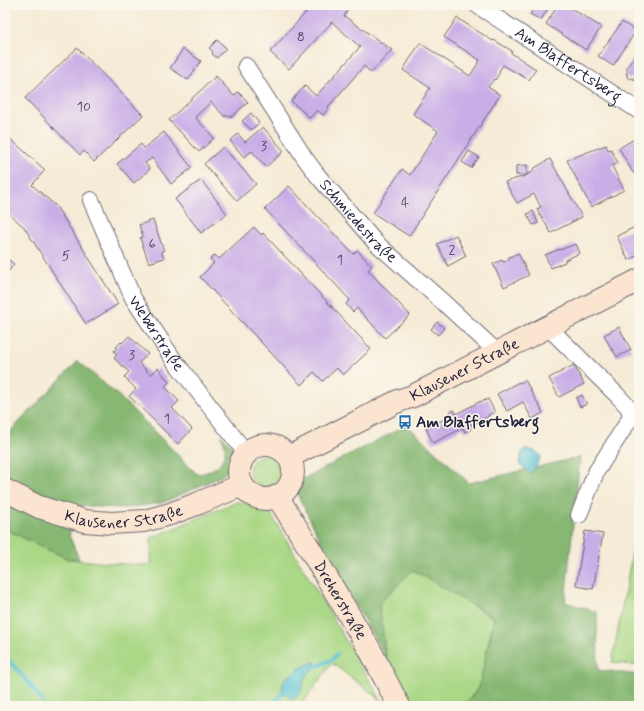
<svg xmlns="http://www.w3.org/2000/svg" width="644" height="711" font-family="Mynerve,sans-serif">
<style>
.green{fill:#aad886;stroke:#667d60}
.forest{fill:#87b873;stroke:#546d57}
.water{fill:#57c2d2;stroke:#3c7286}
.lines{fill:none;stroke-linecap:round;stroke-linejoin:round}
.stream{stroke:#57c2d2;stroke-width:4}
.building{fill:#c9ade7}
.street-casing{stroke:#6c6871;stroke-width:18}
.secondary-casing{stroke:#6c6871;stroke-width:24}
.street{stroke:#fff;stroke-width:16}
.secondary{stroke:#fce5d0;stroke-width:22}
.labels{text-anchor:middle;dominant-baseline:central;stroke-width:3;stroke-linejoin:round;paint-order:stroke}
.number-label{font-size:14px;fill:#4c4566}
.street-label{font-size:16px;fill:#22223b;stroke:#fbf7ec}
.poi-label{font-size:16px;font-weight:bold;fill:#22223b;stroke:#fbf7ec;text-anchor:start}
</style>
<rect width="100%" height="100%" fill="#fbf7ec"/>
<filter id="ink" filterUnits="userSpaceOnUse"><feTurbulence type="fractalNoise" baseFrequency=".025" numOctaves="2"/><feDisplacementMap in="SourceGraphic" scale="8" xChannelSelector="R" yChannelSelector="G"/><feConvolveMatrix kernelMatrix="1 2 1 2 8 2 1 2 1" color-interpolation-filters="sRGB"/></filter>
<filter id="wash" filterUnits="userSpaceOnUse"><feTurbulence type="fractalNoise" baseFrequency=".012" numOctaves="4" result="noise"/><feDisplacementMap in="SourceGraphic" scale="16" xChannelSelector="R" yChannelSelector="G"/><feGaussianBlur stdDeviation="0.9" result="paint"/><feColorMatrix in="noise" values="0 0 0 0 0 0 0 0 0 0 0 0 0 0 0 0 0 1.4 0 .05"/><feComposite in="paint" operator="in"/></filter>
<g filter="url(#wash)">
<rect width="100%" height="100%" fill="#f5ebd6"/>
<path class="green" d="M249 471a16 16 0 1 1 32 0a16 16 0 1 1-32 0Z
M236,502C249,503 260,507 271,514L381,700L332,663L301,706H5V529L68,559L109,563L143,565L151,564V538Z
M639,516V666L612,662Z
M413,570L494,618L479,688L463,706H412L386,658L379,604Z"/>
<path class="forest" d="M78,361L121,398L197,474C217,473 233,455 221,436C225,439 230,443 232,448C237,458 230,470 222,476L162,503L124,508L100,507L82,505L69,535L79,559H68L5,529V437Z
M407,425L469,483L580,457L565,602L597,612L598,670L639,675V706H463L479,688L494,618L413,570L379,604L386,658L323,548L319,537L299,498L298,489L301,480Z"/>
<path class="water" d="M524,449C530,449 537,451 541,456L537,465L531,473L519,464L522,452Z
M313,662H315L316,665C315,669 310,671 307,675C301,683 304,697 291,699L283,691L282,688L284,679L304,666Z"/>
<g class="lines">
<path class="stream" d="M5,656L28,682L43,702
M316,667L333,659L337,654
M266,706L276,700L284,692"/>
</g>
<g id="blocks">
<path class="building" d="M302,5H351L344,16L392,50L371,73L364,66L328,107L329,108L323,115L317,110L310,118L291,101L305,86L316,96L360,47L332,22L289,69L270,52L308,10Z
M536,5H538L547,10L541,20L530,14Z
M558,5H566L601,27L586,50L546,24Z
M457,18L493,41L494,40L512,51L511,53L536,69L529,80L503,65L499,71L500,72L495,80L494,79L488,87L500,95L409,236L373,213L402,169L410,175L438,131L413,114L430,88L403,70L420,43L470,76L480,60L444,37Z
M622,22L636,31L613,66L598,56Z
M217,40L226,48L217,58L212,54L213,52L209,48Z
M77,48L143,115L94,162L84,151L80,155L25,98Z
M183,49L201,61L188,80L170,68Z
M637,52L639,53V82L632,78L630,79L627,77V74H626L628,70L626,69Z
M216,76L234,96L238,92L248,102L233,116H224L211,102L195,117L214,138L199,152L169,120Z
M251,113L259,123L251,130L242,121Z
M263,127L284,151L266,167L252,151L244,157L230,141L238,134L245,142Z
M164,132L192,168L171,184L152,158L145,163L150,169L134,183L117,164L141,144L144,148Z
M5,134L45,170L32,185L56,206L118,304L86,324L24,227L5,210Z
M638,137L639,139V170L633,173L619,148Z
M606,145L608,150L611,149L618,163L612,166L624,190L591,207L567,160Z
M223,147L256,184L237,201L204,164Z
M469,151L479,157L471,168L462,162Z
M550,159L582,217L551,233L541,216H540L537,209L541,207L534,194L517,203L505,182L525,176L534,171L533,169Z
M527,165V175H516V166Z
M201,180L227,214L201,233L175,199Z
M289,186L353,254L357,250L372,266L368,270L410,315L385,338L357,308L353,312L346,304L350,300L265,209Z
M533,211L538,223L533,225L527,214Z
M153,220L164,251H161L164,258L149,263L140,238L143,237L139,225Z
M639,225V255L628,260L617,236Z
M254,227L261,235L263,233L371,349L343,375L337,368L323,381L314,372L301,385L200,277L214,263L210,259L215,255L219,259Z
M456,235L466,256L448,266L437,244Z
M576,244L580,253L565,260V262L551,268L545,255L560,249V250Z
M518,253L529,275L504,287L493,264L502,260L503,262L509,260L508,258Z
M5,257L14,264L8,272L5,270Z
M437,322L444,328L438,335L431,329Z
M619,327L631,350L617,357L613,350H612L604,335Z
M129,336L148,354L139,363L150,374H152L158,368L169,382L165,387L179,401L172,408L192,429L178,444L129,396L136,389L124,377L129,372L114,358L117,355L114,351L117,348L116,347L121,342L122,343Z
M574,365L584,384L559,397L549,378Z
M525,380L543,413L532,419L523,402L507,411L497,394L519,382L520,383Z
M582,395L587,404L580,407L576,398Z
M488,399L495,412L488,415L489,416L472,425L471,424L469,425L471,429L465,432L463,428L433,443L426,428L451,416L449,412L454,410L456,414L481,401V402Z
M585,531L603,534L593,589L576,586Z"/>
</g>
</g>
<g filter="url(#ink)">
<use href="#blocks" fill-opacity="0" stroke="#6c6871" stroke-width="1"/>
<g class="lines">
<defs>
<g id="street">
<path id="s1" d="M477,5L639,111"/>
<path id="s2" d="M246,66L304,157L318,176L375,242L444,303L497,352"/>
<path id="s3" d="M91,200L133,298L173,359L246,453"/>
<path d="M548,327L617,395L629,408L631,417L596,472L579,515"/>
</g>
<g id="secondary">
<circle cx="266" cy="472" r="27"/>
<path id="s4" d="M289,457L398,401L413,396L639,280"/>
<path id="s5" d="M5,490L39,507L85,521L111,523L144,521L170,514L199,503L242,485"/>
<path id="s6" d="M277,496L308,546L370,650L399,706"/>
</g>
</defs>
<use href="#street" class="street-casing"/>
<use href="#secondary" class="secondary-casing"/>
<use href="#street" class="street"/>
<use href="#secondary" class="secondary"/>
</g>
</g>
<defs>
<symbol id="bus-bare" viewBox="-9 -9 18 18"><path d="M-5-6H5V4H4V6H2V4H-2V6H-4V4H-5ZM-3.5-4V0h7V-4ZM-3.5 1.2v1.5H-2V1.2ZM2 1.2v1.5H3.5V1.2Z" fill="#1f6fb2" stroke="#fbf7ec" stroke-width="2.5" paint-order="stroke"/></symbol>
</defs>
<g fill-rule="evenodd">
<use href="#bus-bare" x="395" y="412" width="20" height="20"/>
</g>
<g class="labels">
<g class="number-label">
<text x="301" y="37">8</text>
<text x="84" y="107">10</text>
<text x="264" y="146">3</text>
<text x="405" y="203">4</text>
<text x="152" y="244">6</text>
<text x="452" y="250">2</text>
<text x="66" y="256">5</text>
<text x="340" y="260">1</text>
<text x="132" y="355">3</text>
<text x="167" y="419">1</text>
</g>
<g class="street-label">
<text stroke="none"><textPath href="#s1" startOffset="109">Am Blaffertsberg</textPath></text>
<text stroke="none"><textPath href="#s2" startOffset="192">Schmiedestraße</textPath></text>
<text stroke="none"><textPath href="#s3" startOffset="149">Weberstraße</textPath></text>
<text stroke="none"><textPath href="#s4" startOffset="196">Klausener Straße</textPath></text>
<text stroke="none"><textPath href="#s5" startOffset="125">Klausener Straße</textPath></text>
<text stroke="none"><textPath href="#s6" startOffset="122">Dreherstraße</textPath></text>
</g>
<g class="poi-label">
<text x="416" y="422">Am Blaffertsberg</text>
</g>
</g>
<rect width="644" height="711" fill="none" stroke="#fbf7ec" stroke-width="20"/>
</svg>
